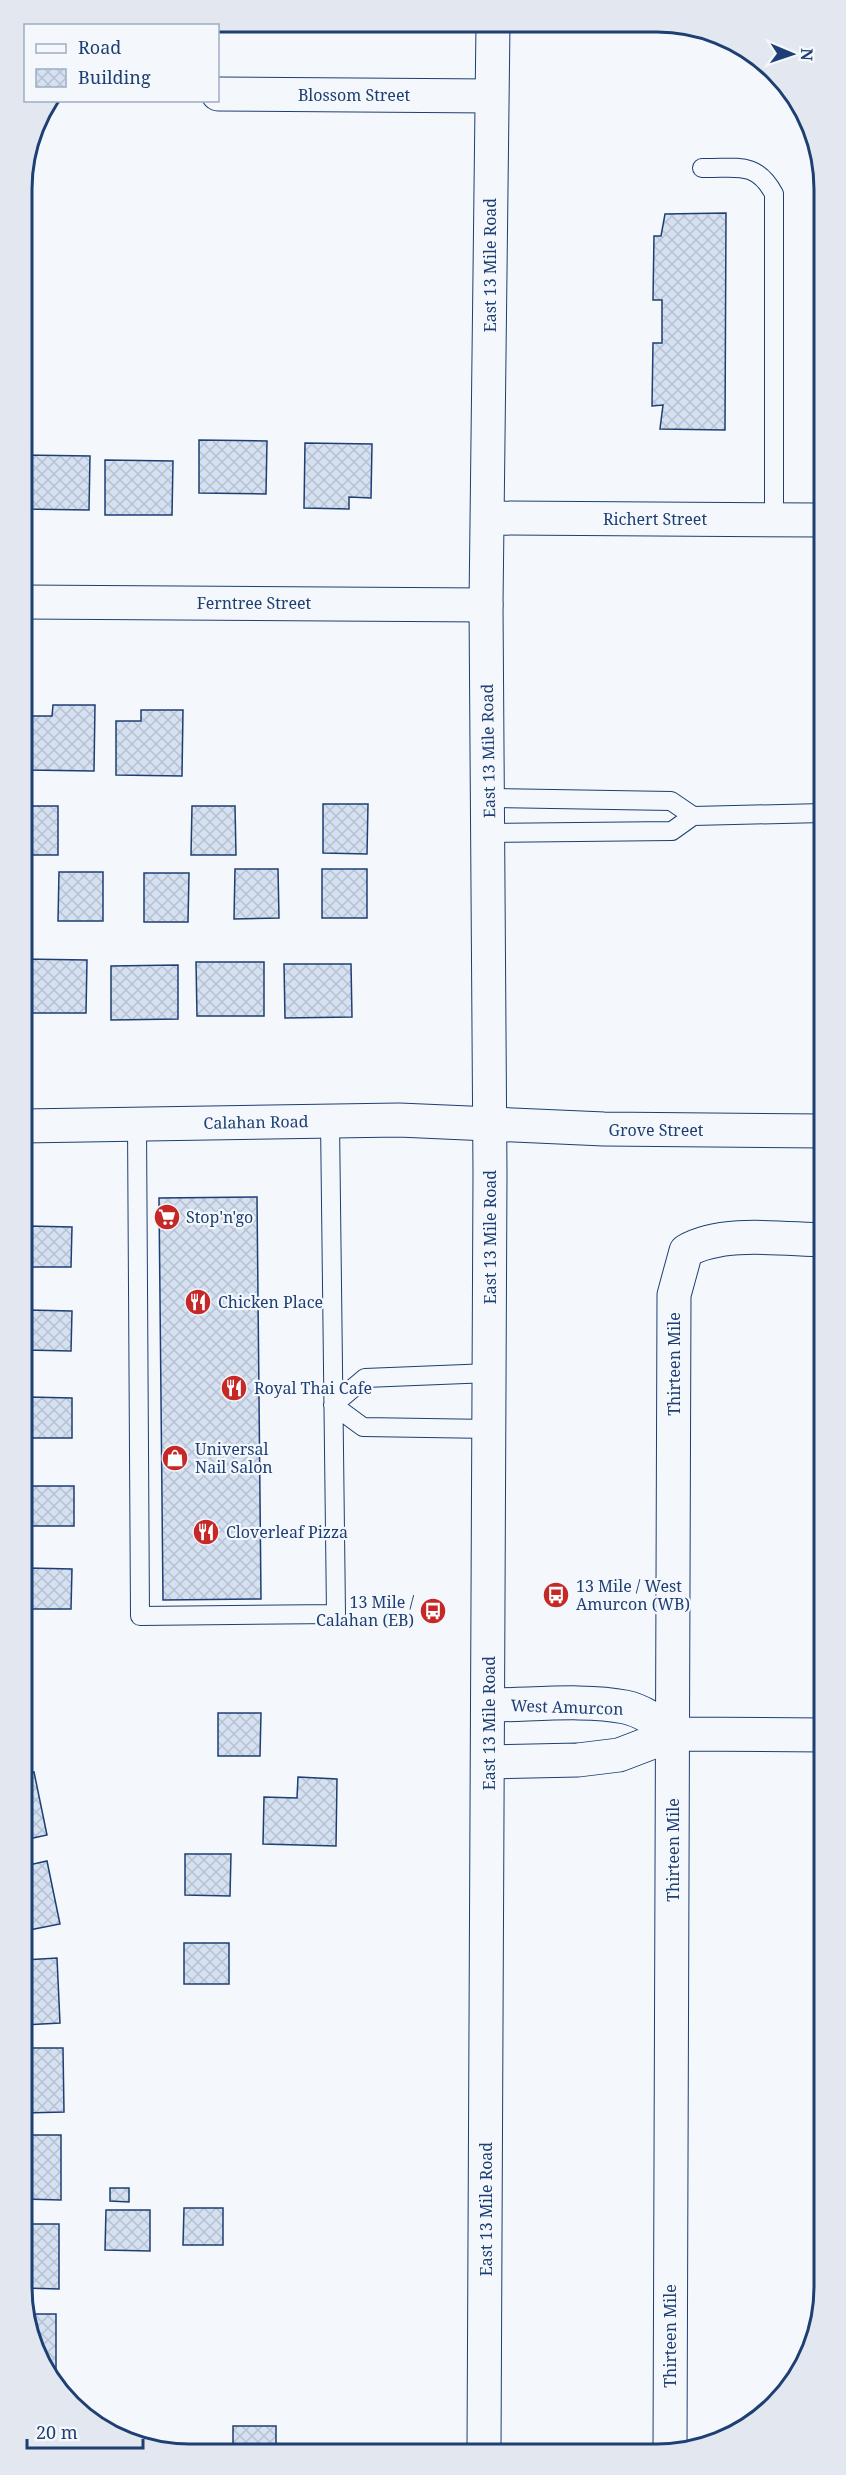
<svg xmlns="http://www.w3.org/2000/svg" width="846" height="2475" font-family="'Noto Serif',serif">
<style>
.building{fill:url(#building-cross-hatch);stroke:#1d3f73;stroke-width:1.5}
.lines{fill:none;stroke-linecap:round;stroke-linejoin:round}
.service-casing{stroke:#1d3f73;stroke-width:20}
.minor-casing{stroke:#1d3f73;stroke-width:35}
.secondary-casing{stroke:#1d3f73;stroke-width:35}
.service{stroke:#f4f7fb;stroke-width:18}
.minor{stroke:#f4f7fb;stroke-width:33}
.secondary{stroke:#f4f7fb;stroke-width:33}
.labels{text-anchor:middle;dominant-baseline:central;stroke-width:4.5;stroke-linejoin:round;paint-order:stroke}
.street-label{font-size:16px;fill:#1d3f73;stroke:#f4f7fb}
.poi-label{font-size:16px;fill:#1d3f73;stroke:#f4f7fb;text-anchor:start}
.rim{fill:none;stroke:#1d3f73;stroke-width:3}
</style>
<defs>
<pattern id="building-cross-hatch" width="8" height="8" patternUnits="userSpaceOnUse" patternTransform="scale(1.5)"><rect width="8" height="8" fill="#d5e0f0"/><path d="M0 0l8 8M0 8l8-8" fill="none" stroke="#b6c1d1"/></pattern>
</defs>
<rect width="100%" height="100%" fill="#f4f7fb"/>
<path class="building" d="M726,213L725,430L660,429L663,405L652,406L653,343H662V300H653L654,236H661L665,214Z
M199,440L267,441L266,494L199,493Z
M305,443L372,444L371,498L349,497V509L304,508Z
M23,455L90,456L89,510L22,509Z
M105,460L173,461L172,515H105Z
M53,705H95L94,771L27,770L28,716H52Z
M141,710H183L182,776L116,775V721H141Z
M323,804H368L367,854L323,853Z
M22,806H58V855H22Z
M192,806H235L236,855H191Z
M235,869H278L279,918L234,919Z
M322,869H367V918H322Z
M59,872H103V921H58Z
M144,873H189L188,922H144Z
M22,959L87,960L86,1013H23Z
M196,962H264V1016H197Z
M284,964H351L352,1017L285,1018Z
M178,965V1019L111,1020V966Z
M257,1197L261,1599L163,1600L159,1198Z
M27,1226L72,1227L71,1267H27Z
M27,1310L72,1311L71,1351L26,1350Z
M28,1397L72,1398V1438H27Z
M30,1486H74V1526H30Z
M28,1568L72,1569L71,1609H27Z
M218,1713H261L260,1756H218Z
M34,1772L47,1835L24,1840V1774Z
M298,1777L337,1779L336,1846L263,1844L264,1797L297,1798Z
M185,1854H231L230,1896L185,1895Z
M47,1861L60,1924L24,1931V1866Z
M184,1943H229V1984H184Z
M57,1958L60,2023L24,2025V1960Z
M24,2048H63L64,2112L24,2113Z
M24,2135H61V2200L24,2199Z
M110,2188H129V2202L110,2201Z
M184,2208H223V2245H183Z
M106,2210H150V2251L105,2250Z
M24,2224H59V2289L24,2288Z
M24,2314H56V2379L24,2320Z
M233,2426H276V2451H233Z"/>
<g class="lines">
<defs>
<path id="service" d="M702,168C736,169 756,160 774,194V520
M488,798L671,801L693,816L823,813
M488,833L672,831L693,816
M137,1124L140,1616L336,1614L330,1121
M490,1429L363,1427L333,1405L365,1378L490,1373"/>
<path id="minor" d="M218,94L491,96
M489,518L822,520
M22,602L486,605
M23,1126L399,1120L604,1129L823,1131
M674,1734L824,1735
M489,1762L578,1760L619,1755L674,1734C659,1723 644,1711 625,1707C586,1699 530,1705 489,1705
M670,2451L674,1295L686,1251C722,1230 782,1239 823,1240"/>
<path id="secondary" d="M484,2451L490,1173L486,605L493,23"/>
</defs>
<use href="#service" class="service-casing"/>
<use href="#minor" class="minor-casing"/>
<use href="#secondary" class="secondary-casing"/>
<use href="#service" class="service"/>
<use href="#minor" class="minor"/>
<use href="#secondary" class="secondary"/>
</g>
<defs>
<symbol id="supermarket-disc" viewBox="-11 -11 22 22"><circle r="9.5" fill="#c62828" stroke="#f4f7fb"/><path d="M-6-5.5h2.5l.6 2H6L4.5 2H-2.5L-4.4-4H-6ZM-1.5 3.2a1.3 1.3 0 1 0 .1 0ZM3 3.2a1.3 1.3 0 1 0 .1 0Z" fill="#fff"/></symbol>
<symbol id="restaurant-disc" viewBox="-11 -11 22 22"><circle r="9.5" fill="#c62828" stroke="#f4f7fb"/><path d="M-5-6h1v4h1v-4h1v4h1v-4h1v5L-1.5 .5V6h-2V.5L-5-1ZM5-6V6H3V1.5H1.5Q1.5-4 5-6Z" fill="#fff"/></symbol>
<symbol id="shop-disc" viewBox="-11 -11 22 22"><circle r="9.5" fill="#c62828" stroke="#f4f7fb"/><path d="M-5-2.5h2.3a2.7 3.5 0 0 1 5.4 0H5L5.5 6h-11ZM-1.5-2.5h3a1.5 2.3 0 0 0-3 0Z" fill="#fff"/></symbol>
<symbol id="bus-disc" viewBox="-11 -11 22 22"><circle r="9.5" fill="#c62828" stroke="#f4f7fb"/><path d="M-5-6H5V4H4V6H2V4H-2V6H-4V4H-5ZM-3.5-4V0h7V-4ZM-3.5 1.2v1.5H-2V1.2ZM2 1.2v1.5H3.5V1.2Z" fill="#fff"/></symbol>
</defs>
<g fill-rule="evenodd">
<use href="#supermarket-disc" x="152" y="1202" width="30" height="30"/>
<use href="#restaurant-disc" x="183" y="1287" width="30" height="30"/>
<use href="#restaurant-disc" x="219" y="1373" width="30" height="30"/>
<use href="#shop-disc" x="160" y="1443" width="30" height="30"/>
<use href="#restaurant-disc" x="191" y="1517" width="30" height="30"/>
<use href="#bus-disc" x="541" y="1580" width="30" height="30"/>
<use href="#bus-disc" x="418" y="1596" width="30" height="30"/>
</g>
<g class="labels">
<g class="street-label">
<text x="354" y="95">Blossom Street</text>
<text transform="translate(490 265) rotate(-90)">East 13 Mile Road</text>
<text x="655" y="519">Richert Street</text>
<text x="254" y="603">Ferntree Street</text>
<text transform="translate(488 751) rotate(-91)">East 13 Mile Road</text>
<text transform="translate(256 1122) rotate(-1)">Calahan Road</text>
<text x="656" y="1130">Grove Street</text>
<text transform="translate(490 1237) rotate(-90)">East 13 Mile Road</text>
<text transform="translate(674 1364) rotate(-90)">Thirteen Mile</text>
<text transform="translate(567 1707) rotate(2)">West Amurcon</text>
<text transform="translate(489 1723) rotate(-90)">East 13 Mile Road</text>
<text transform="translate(673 1850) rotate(-90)">Thirteen Mile</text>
<text transform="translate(486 2209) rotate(-90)">East 13 Mile Road</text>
<text transform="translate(670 2336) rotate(-90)">Thirteen Mile</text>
</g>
<g class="poi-label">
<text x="186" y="1217">Stop'n'go</text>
<text x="218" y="1302">Chicken Place</text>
<text x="254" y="1388">Royal Thai Cafe</text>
<text x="195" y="1449">Universal<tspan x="195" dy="18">Nail Salon</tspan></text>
<text x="226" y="1532">Cloverleaf Pizza</text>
<text x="576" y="1586">13 Mile / West<tspan x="576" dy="18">Amurcon (WB)</tspan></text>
<text x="414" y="1602" text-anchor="end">13 Mile /<tspan x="414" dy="18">Calahan (EB)</tspan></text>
</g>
</g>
<path d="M0 0H846V2475H0ZM189 32H657A157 157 0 0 1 814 189V2287A157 157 0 0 1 657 2444H189A157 157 0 0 1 32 2287V189A157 157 0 0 1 189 32Z" fill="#e3e8f0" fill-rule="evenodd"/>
<path class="rim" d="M189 32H657A157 157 0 0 1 814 189V2287A157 157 0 0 1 657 2444H189A157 157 0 0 1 32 2287V189A157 157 0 0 1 189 32Z"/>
<rect x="24" y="24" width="195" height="78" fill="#f4f7fb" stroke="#9eadc5" stroke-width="1.5"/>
<rect x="36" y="44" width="30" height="9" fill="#f4f7fb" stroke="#9eadc5" stroke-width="1.5"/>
<text x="78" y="54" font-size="18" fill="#1d3f73">Road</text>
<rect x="36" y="69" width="30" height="18" fill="url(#building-cross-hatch)" stroke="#9eadc5" stroke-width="1.5"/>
<text x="78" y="84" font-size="18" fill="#1d3f73">Building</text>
<g transform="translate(792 54) rotate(92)" stroke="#f4f7fb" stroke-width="4.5" paint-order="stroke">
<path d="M0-4.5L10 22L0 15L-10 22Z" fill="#1d3f73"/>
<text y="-9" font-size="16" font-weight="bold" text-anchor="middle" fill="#1d3f73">N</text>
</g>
<path d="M27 2439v9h116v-9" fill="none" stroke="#1d3f73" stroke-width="3"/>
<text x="36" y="2439" font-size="18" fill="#1d3f73" stroke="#f4f7fb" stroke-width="4.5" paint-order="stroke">20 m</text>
</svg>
